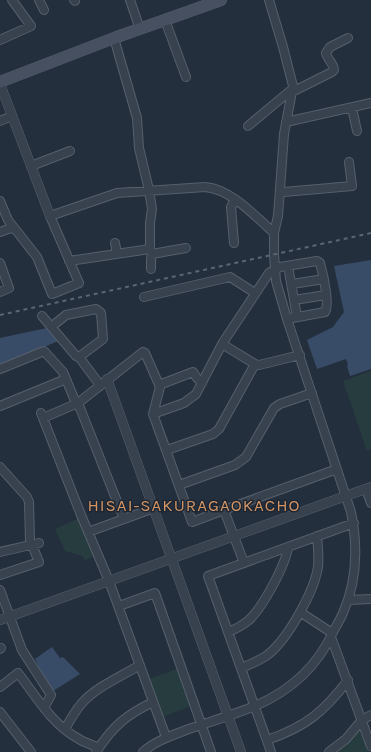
<svg xmlns="http://www.w3.org/2000/svg" width="371" height="752" font-family="Karla,sans-serif">
<style>
.green{fill:#263c3f}
.water{fill:#394c67}
.lines{fill:none;stroke-linecap:round;stroke-linejoin:round}
.minor-casing{stroke:#565f6c;stroke-width:10}
.tertiary-casing{stroke:#565f6c;stroke-width:10}
.secondary-casing{stroke:#565f6c;stroke-width:12}
.minor{stroke:#38414e;stroke-width:8}
.tertiary{stroke:#38414e;stroke-width:9}
.secondary{stroke:#465061;stroke-width:11}
.rail{stroke:#5a6575;stroke-width:2;stroke-dasharray:4 4;stroke-linecap:butt}
.labels{text-anchor:middle;dominant-baseline:central;stroke-width:3;stroke-linejoin:round;paint-order:stroke}
.quarter-label{font-size:17px;letter-spacing:1px;fill:#d59563;stroke:#1d2633}
</style>
<rect width="100%" height="100%" fill="#242f3e"/>
<path class="green" d="M371,371V449L367,451L343,381Z
M77,519L80,520L95,556L85,560L82,556L65,551L55,529Z
M179,668L192,706L162,717L149,679Z
M359,728L362,730L370,752H339L337,750Z"/>
<path class="water" d="M371,260V369L350,376L347,366L348,364L346,359L317,369L307,340L333,327L344,312L334,266Z
M47,328L58,341L0,366V338Z
M52,647L60,658L63,657L80,674L53,691L37,666L38,665L35,659Z"/>
<g class="lines">
<defs>
<path id="minor" d="M39,0L44,10
M74,0L75,1
M130,0L140,29
M165,20L186,77
M114,38L137,118L139,148L149,190L152,209L150,223V249L152,254L151,259V269
M0,40L31,26L12,0
M352,108L357,131
M0,121L12,116
M286,122L371,103
M248,126L290,91L296,90L332,72L334,70C334,64 327,59 326,53L330,47L348,38
M31,166L70,151
M280,193L284,192L352,186L349,162
M0,201L8,220L37,257L52,294L79,283L50,216L117,193L205,187C231,189 255,216 274,233
M0,232L8,229L14,228
M115,243L117,253
M234,243L231,207L235,200
M152,254L186,248
M69,261L150,249
M0,263L9,288L0,292
M288,266L297,317
M292,284L324,279
M144,297L230,277L255,293
M294,300L326,295
M42,316L76,356L79,357
M51,327L66,315L96,309L101,313L103,339L79,357L100,385
M255,364L259,365L300,355
M0,369L44,351L63,372L76,403
M159,385L193,372L197,378L202,383
M78,403L124,519L88,532
M0,406L66,379
M41,413L81,515L109,581L166,737
M43,418L78,403L143,352L145,353L160,387L153,414
M167,450L213,434L219,429L255,364L222,344
M0,467L27,497L29,502L30,540L39,562L0,575
M179,485L235,465L246,457L274,408L280,404L312,393
M366,489L371,503
M224,510L337,469
M124,519L154,508
M0,552L39,543
M244,563L224,510L192,522L153,414L184,403L196,394L222,344L269,273L280,267L317,261L320,263C323,274 330,304 325,312L287,319
M0,590L22,650L51,695L44,708
M348,600L371,599
M119,606L155,593L211,752
M300,612L332,633
M228,632C236,629 243,625 249,620C263,607 286,564 288,547
M331,637L371,746
M0,649L1,648
M241,668C249,665 258,661 266,656C287,641 314,592 318,567C319,556 318,546 317,536
M0,687L18,673C36,696 52,725 79,739C85,743 93,745 99,748
M0,712L31,752
M65,729C70,720 75,711 82,703C96,687 122,676 140,665
M267,740C305,727 324,712 348,680
M96,752C113,726 126,715 153,702
M143,752C155,741 171,736 186,730C209,722 233,715 255,706C290,691 317,667 333,632C336,626 340,620 343,613C357,581 358,546 351,512L287,319L276,281L274,255V233L278,216L284,134L293,86L283,47L269,0
M271,752L208,576L354,523
M329,752L346,739L362,720L371,715"/>
<path id="tertiary" d="M0,84L50,216
M107,379L241,752
M0,620L371,487"/>
<path id="secondary" d="M0,82L114,38L221,0"/>
</defs>
<use href="#minor" class="minor-casing"/>
<use href="#tertiary" class="tertiary-casing"/>
<use href="#secondary" class="secondary-casing"/>
<use href="#minor" class="minor"/>
<use href="#tertiary" class="tertiary"/>
<use href="#secondary" class="secondary"/>
<path class="rail" d="M0,315L371,233"/>
</g>
<g class="labels">
<g class="quarter-label">
<text x="194" y="505">HISAI-SAKURAGAOKACHO</text>
</g>
</g>
</svg>
